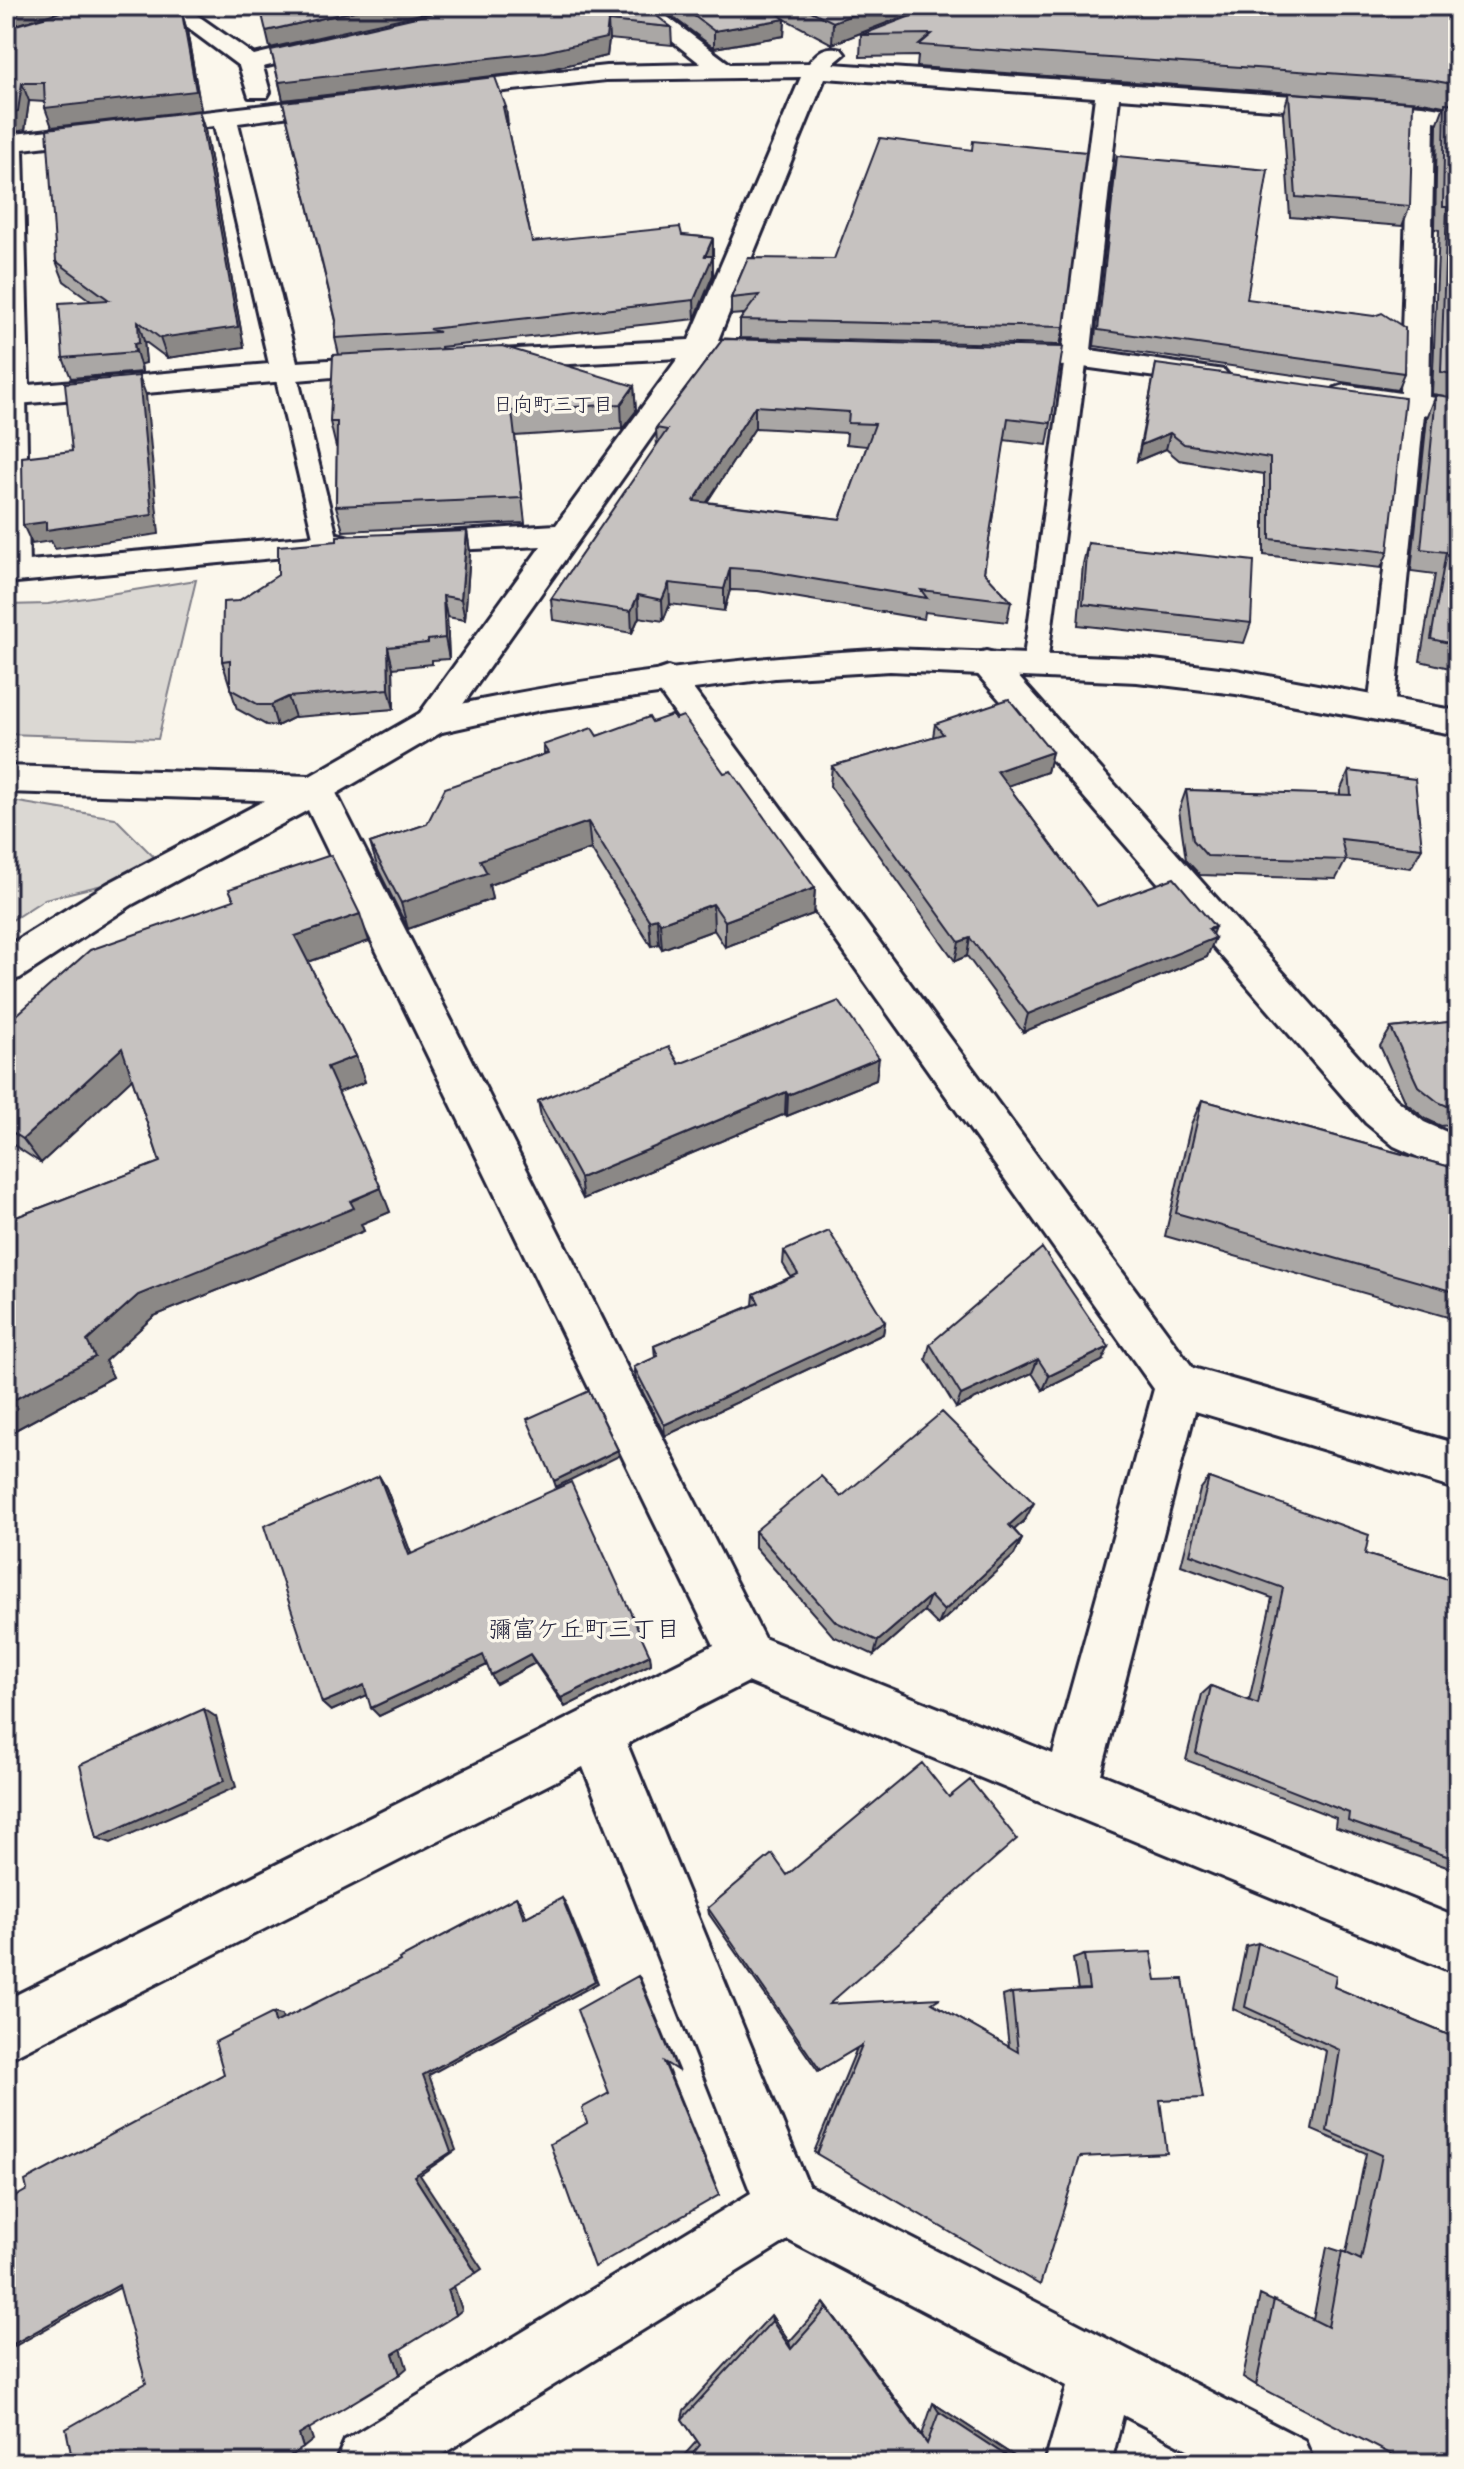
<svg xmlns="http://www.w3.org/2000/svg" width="1464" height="2469" font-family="Mali,'Klee One',sans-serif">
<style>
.green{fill:#dbd8d3;stroke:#7e7d87;stroke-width:2}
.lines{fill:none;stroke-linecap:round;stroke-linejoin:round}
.service-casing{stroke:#22223b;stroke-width:6}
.minor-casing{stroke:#22223b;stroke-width:6}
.tertiary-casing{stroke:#22223b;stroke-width:6}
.service{fill:#fbf7ec;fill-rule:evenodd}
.minor{fill:#fbf7ec;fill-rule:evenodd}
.tertiary{fill:#fbf7ec;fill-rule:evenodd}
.wall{fill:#aaa7a5;stroke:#22223b;stroke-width:2;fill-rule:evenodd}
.shaded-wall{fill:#8b8886;stroke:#22223b;stroke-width:2}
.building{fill:#c6c2c0;stroke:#22223b;stroke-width:2;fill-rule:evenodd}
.labels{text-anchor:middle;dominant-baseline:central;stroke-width:7;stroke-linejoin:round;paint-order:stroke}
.far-neighbourhood-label{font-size:20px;fill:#22223b;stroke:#fbf7ec}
.neighbourhood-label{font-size:24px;fill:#22223b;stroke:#fbf7ec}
</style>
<rect width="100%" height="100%" fill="#fbf7ec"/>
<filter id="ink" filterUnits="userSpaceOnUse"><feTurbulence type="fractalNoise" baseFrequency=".0125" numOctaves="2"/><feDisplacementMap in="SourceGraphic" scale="16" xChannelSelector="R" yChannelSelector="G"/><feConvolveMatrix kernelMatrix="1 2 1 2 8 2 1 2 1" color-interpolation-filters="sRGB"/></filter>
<g filter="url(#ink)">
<path class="green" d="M196,580L158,739L6,734V605L48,604Z
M6,800L115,818L156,859L123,880L45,899L6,924Z"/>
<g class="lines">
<defs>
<path id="service" d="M1076,351L1087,357L1047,664L1044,670L1035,672L1026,670L1023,664L1065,357Z
M285,365L296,371L339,545L335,550H319L315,545L274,371Z
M15,389L26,395L29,572L25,577L17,580L6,573V392Z
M1414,398L1425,404L1394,709L1390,715L1381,718L1372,715L1368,709L1403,404Z"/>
<path id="minor" d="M158,6H184L254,55L330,37L338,39L342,44L338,49L263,67L270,92L267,97H249L239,66Z
M628,6H653L730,64L809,63C818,51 826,45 841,49L845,54L833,64L1422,105L1458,111V125L1434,121L1429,397L1458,401V419L1345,403L1335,400L1330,394L1335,388L1345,385L1400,393L1409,119L1119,98L1091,350L1224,370L1229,376L1224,382L1214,385L1076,366L1004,365L994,362L990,356L994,350L1063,348L1095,97L825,78L718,340L785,344L789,350L785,356L775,359L708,357L444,731L432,734L420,731L414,722L420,713L541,546L407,552L396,549L391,542L396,535L556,525L678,358L480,369L470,366L466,360L470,354L480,351L689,340L801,77L606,80L439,98L430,96L427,91L430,86L439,84L606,66L701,64Z
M343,96L352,98L355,103L352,108L238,123L297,362L392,356L402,359L407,365L402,371L6,405V135ZM214,126L269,364L29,385L23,149Z
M338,534L349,537L354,544L349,551L6,583V563Z
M986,651L998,654L1396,1099L1424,1122L1458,1137V1175L1394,1146L1366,1123L974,670L969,662L974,654Z
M668,667L680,671L1193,1368L1458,1444V1490L1195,1411L1101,1774L1458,1918V1974L748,1682L627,1744L808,2185L1304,2440L1314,2463H1214L1123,2415L1111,2463H1045L1067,2386L788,2240L428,2463H335L345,2440L751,2193L583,1767L6,2060V2000L714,1645L308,810L133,904L20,978L6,982V947L107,884L303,780L316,776L329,780L334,789L764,1638L1053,1754L1154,1389L656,687L651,679L656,671Z"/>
<path id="tertiary" d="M890,649L1137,658L1236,670L1458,711V735L1236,694L1137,682L890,671L775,678L541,710L442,732L329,798L316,802L6,792V766L310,776L420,713L432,710C584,677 735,657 890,649Z"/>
</defs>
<use href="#service" class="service-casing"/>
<use href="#minor" class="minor-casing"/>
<use href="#tertiary" class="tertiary-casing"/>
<use href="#service" class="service"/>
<use href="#minor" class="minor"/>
<use href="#tertiary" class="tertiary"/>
</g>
<path class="wall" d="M6,6L182,13L187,31L201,110L52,127L45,102L29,101L25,130Z
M464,6L671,27L672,45L609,39L607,56L546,70L283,100L271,50Z
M658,6H767L770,8V6H931L832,44L785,19L784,36L714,48Z
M1458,6V670L1420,661L1435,574L1411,571L1427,418L1436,395L1445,396L1432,394L1439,230L1435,229L1437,125L1444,106L1422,102L917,67L918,56L860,57L861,35L1418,11Z
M1289,93L1410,206L1402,226L1290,217L1283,113Z
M283,102L508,125L507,126L532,242L682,235L713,238V275L695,319L441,347V349L634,386L636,411L622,429L515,436L525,523L343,531L336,506L337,447H336L330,422L339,355L335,338L336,321Z
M205,130L244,347L167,358L144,341L146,363L141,364L142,372L71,378L63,358L91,301L64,281L56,261Z
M1117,156L1247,299L1404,373L1397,390L1094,346L1114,172Z
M748,258L1064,327L1060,345L740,338V320L744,314L731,315V298Z
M723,339L1051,423L1047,445L1004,440L984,572L1011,601L1007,622L925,612L924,619L758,591L730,590L724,611L670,604L663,621L639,617L632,633L553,620L551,599L657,446L656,428ZM755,428L847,433L846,444L867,446L840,519L707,502Z
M1156,364L1388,552L1381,568L1264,555V474L1179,460L1166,449L1137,461Z
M467,531L470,552L465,620L447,617L449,659L432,660V664L393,668L394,709L295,717L277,726L266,725L237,709L222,661L238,601Z
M1088,543L1251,623L1244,643L1078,625L1083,564Z
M652,722L724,773L815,888L813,914L725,947L714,930L662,949L659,944L651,946L591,849L489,885L492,899L408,929L378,869L370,843L427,824L544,754L543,745L597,736Z
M935,724L1052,752L1047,772L1008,786L1097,906L1212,934L1207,957L1023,1032L967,956L955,961L830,786L832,766L933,737Z
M1349,771L1422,848L1411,868L1346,860L1336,879L1200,875L1186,860L1179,810L1186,790L1340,795V791Z
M369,941L308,962L356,1056L365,1082L338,1092L390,1212L361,1224L364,1231L154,1316L105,1361L113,1377L6,1435V1221L160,1162L132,1078L41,1163L6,1140V1031L13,1025L10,1021Z
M1458,1021V1124L1441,1126L1426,1119L1406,1103L1380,1046L1391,1028Z
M679,1064L876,1080L787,1116L785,1114L583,1199L542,1122L538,1101Z
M1202,1100L1458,1169V1320L1165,1236L1191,1124Z
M784,1251L885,1322L883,1334L665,1436L636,1379L634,1367L655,1358L654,1346L753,1305L754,1294L791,1277L783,1264Z
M930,1344L1102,1361L1043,1390L1032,1373L956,1408L926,1359Z
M379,1476L386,1488L411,1554L650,1655L651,1664L565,1707L535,1663L496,1684L487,1665L379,1716L367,1695L331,1711L322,1703Z
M1209,1478L1365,1554L1458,1582V1871L1335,1827L1336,1818L1186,1760L1202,1694L1211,1686L1249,1701L1272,1598L1181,1565L1200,1490Z
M841,1497L1025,1520L1014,1530L1022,1539L1014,1555L938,1625L924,1611L874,1655L833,1636L755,1547V1531Z
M708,1908L829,2004L932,2003L1009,2047L1003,1996L1012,1993L1078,1990L1073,1959L1084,1955L1160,2100L817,2154L814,2152L857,2048L818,2071L709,1914Z
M1258,1943L1334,1987L1458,2039V2463L1256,2385L1243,2377L1260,2295L1313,2320L1327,2247L1346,2253L1366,2153L1312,2130L1326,2051L1233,2009L1246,1946Z
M824,2303L922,2435L933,2403L1020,2460L1022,2463H677L697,2441L682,2419L684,2410L771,2315L789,2342Z"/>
<path class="shaded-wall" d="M11,6H79L6,28V8Z
M376,6H456L270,48L266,31Z
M876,6H931L832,44L833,22Z
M182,13L187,31L201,110L52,127L45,108Z
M785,19L784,36L714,48V31Z
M608,21L609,39L607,56L546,70L283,100L279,82Z
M22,83L29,101L25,130L6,134V114Z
M503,107H506L508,125L505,126Z
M199,111L205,130L244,347L167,358L160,338Z
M713,238V275L695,319L694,300L705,256Z
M138,321L144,341L146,363L141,364L142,372L134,344Z
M139,376L146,395L159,534L55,549L51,541L32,544L23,525Z
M634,386L636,411L622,429L621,404Z
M755,406V428L694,522V501Z
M1170,433L1166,449L1137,461L1141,445Z
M467,531L470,552L465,620L461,599Z
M730,568V590L724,611V589Z
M669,583L670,604L663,621L662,600Z
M638,595L639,617L632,633L631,611Z
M443,596L447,617L449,659L445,638Z
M388,647L393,668L394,709L389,689Z
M288,697L295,717L277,726L271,705Z
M1052,752L1047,772L993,791L997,771Z
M588,822L591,849L489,885L492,899L408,929L401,903L480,860Z
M815,888L813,914L725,947V921Z
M713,904L714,930L662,949L660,923Z
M360,914L369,941L305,963L295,936Z
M657,918L659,944L651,946L649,920Z
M1215,927L1210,940L1215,938L1207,957L1023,1032L1028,1014Z
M970,938L967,956L955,961L959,942Z
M122,1048L137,1074L41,1163L23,1139Z
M356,1056L365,1082L337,1093L327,1067Z
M879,1058L876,1080L787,1116L788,1095Z
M786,1092L785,1114L583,1199L580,1178Z
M381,1188L390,1212L361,1224L364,1231L154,1316L105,1361L113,1377L6,1435V1404L87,1341L138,1295Z
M885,1322L883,1334L665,1436L664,1425Z
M1109,1347L1102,1361L1043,1390L1049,1376Z
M1038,1359L1032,1373L956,1408L961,1395Z
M618,1450L619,1456L556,1487L554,1481Z
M379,1476L386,1488L416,1566L409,1555Z
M1034,1503L1025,1520L1001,1542L1009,1525Z
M1022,1539L1014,1555L938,1625L944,1611Z
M930,1596L924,1611L874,1655L878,1641Z
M530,1654L535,1663L496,1684L491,1675Z
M483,1655L489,1664L379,1716L371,1708Z
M650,1655L651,1664L565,1707L561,1698Z
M364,1685L372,1693L331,1711L322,1703Z
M204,1709L216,1717L236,1787L111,1843L97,1838Z
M516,1897L520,1901L528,1921L524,1918Z
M562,1898L565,1902L598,1983L429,2075L456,2150L420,2175L482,2269L476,2273L414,2176L423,2075Z
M6,1907L15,1953L6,1957Z
M638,1976L640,1978L678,2070H677Z
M273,2013L282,2015L284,2024L275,2023Z
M664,2062H665L719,2193V2195Z
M132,2281L6,2351V2348L119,2285Z
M454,2286L462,2310L456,2315L448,2290Z
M824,2303L922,2435L927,2444L827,2308Z
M771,2315L789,2342L791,2349L772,2321Z
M401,2348L407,2368L400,2374L393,2354Z
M933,2403L1020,2460L1022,2463H1017L939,2412Z
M309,2428L313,2440L303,2448L299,2435Z"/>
<path class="building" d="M81,6H173L182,13L196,91L45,108L44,83H22L18,111L6,114V28Z
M260,6H376L266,31Z
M464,6H644L671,27L608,21L606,38L544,52L279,82L271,50Z
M681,6H767L785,19L714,31Z
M801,6H876L833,22Z
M937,6H1356L1418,11L1421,6H1458V85L1430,80L919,45L932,34L861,35Z
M495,77L506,107H503L532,242L680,227L682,235L713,238L705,256H713L694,300L429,329L439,332L335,338L336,320L283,102Z
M1289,93L1413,102L1410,206L1296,197Z
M1445,103L1458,104V375L1441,372L1447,207H1443Z
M199,111L238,327L160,338L138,321L139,343L134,344L135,352L63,358L59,303L109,300L56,261L47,129Z
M880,138L972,150L973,141L1086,152L1064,327L740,320L759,295L731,298L748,258L834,259Z
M1117,156L1268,170L1247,299L1374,316L1382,313L1405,328L1404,373L1098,330Z
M723,339L1063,347L1051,423L1008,418L984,572L1011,601L921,590L927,598L759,570L730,568L724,589L669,583L662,600L638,595L631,611L551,599L667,430L656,428ZM755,406L849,412L848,423L875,424L840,519L694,501Z
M502,346L634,386L621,404L512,411L522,498L336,506L337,422H330L333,355Z
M1156,364L1405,398L1388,552L1270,539V458L1184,444L1170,433L1141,445Z
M139,376L152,515L46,530V522L23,525L22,457L72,451L65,383Z
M1436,395L1458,398V645L1431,639L1446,552L1421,549Z
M467,531L461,599L443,596L445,638L428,640V643L388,647L389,689L288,697L271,705H259L230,689V660L222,661L223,602L238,601L278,575V546L337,541V536Z
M1088,543L1254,561L1251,623L1083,604Z
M1009,699L1052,752L997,771L1097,906L1174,878L1215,927L1208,929L1215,938L1028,1014L970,938L959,942L832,766L943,734L935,724Z
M672,715L675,719L683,716L724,773L731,771L815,888L725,921L713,904L660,923L657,918L649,920L588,822L480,860L487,873L401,903L370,843L427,824L445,788L548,753L543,745L592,728L597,736L649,717L652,722Z
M1349,771L1415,779L1422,848L1341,839L1346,860L1207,856L1193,840L1186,790L1351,795Z
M331,855L360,914L295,936L356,1056L327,1067L381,1188L350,1201L354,1208L138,1295L87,1341L95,1357L6,1404V1221L160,1162L122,1048L23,1139L6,1128V1031L14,1024L10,1021L90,950L234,900L229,889Z
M839,1001L879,1058L788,1095L786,1092L580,1178L538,1101L669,1047L679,1064Z
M1458,1021V1109H1454L1438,1102L1418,1086L1391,1028Z
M1202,1100L1458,1169V1293L1176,1213Z
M829,1231L885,1322L664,1425L634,1367L658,1356L654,1346L759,1303L754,1294L798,1274L784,1251Z
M1042,1248L1109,1347L1049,1376L1038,1359L961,1395L930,1344Z
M589,1391L618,1450L554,1481L527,1419Z
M942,1412L1034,1503L1009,1525L1022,1539L944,1611L930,1596L878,1641L836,1622L755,1531L821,1476L841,1497Z
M379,1476L409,1555L571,1482L650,1655L561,1698L530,1654L491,1675L483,1655L371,1708L364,1685L322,1703L264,1526Z
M1209,1478L1369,1535L1365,1554L1458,1582V1860L1348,1821L1349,1813L1196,1753L1211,1686L1258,1704L1283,1588L1190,1554Z
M204,1709L224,1781L97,1838L80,1765Z
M922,1763L949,1797L970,1780L1017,1839L829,2004L940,1998L932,2003L1018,2052L1012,1993L1089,1989L1084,1955L1151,1952L1156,1980L1183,1979L1203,2098L1160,2100L1167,2153L1080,2157L1040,2285L817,2154L862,2045L820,2070L708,1908L772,1854L787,1875Z
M516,1897L524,1918L562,1898L595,1981L423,2075L451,2152L414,2176L476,2273L448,2290L456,2315L393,2354L400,2374L299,2435L303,2448L278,2463H73L66,2429L146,2383L119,2285L6,2348V2202L27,2190L25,2181L224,2074L215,2042L273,2013L275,2023L400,1961L399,1959Z
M1258,1943L1336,1975L1334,1987L1458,2039V2463H1408L1256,2385L1274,2300L1328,2327L1342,2251L1361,2260L1382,2155L1327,2131L1340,2050L1245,2007Z
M638,1976L677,2070L664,2062L719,2195L594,2267L550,2144L587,2123L582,2108L609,2093L577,2010Z
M827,2308L927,2444L939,2412L1017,2463H685L700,2445L682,2419L772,2321L791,2349Z"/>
</g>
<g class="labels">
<g class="far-neighbourhood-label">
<text x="553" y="403">日向町三丁目</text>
</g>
<g class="neighbourhood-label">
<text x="584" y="1627">彌富ケ丘町三丁目</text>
</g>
</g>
<rect width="1464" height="2469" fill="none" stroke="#fbf7ec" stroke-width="32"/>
<rect x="16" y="16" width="1432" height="2437" fill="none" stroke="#22223b" stroke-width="3" filter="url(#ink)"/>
</svg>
